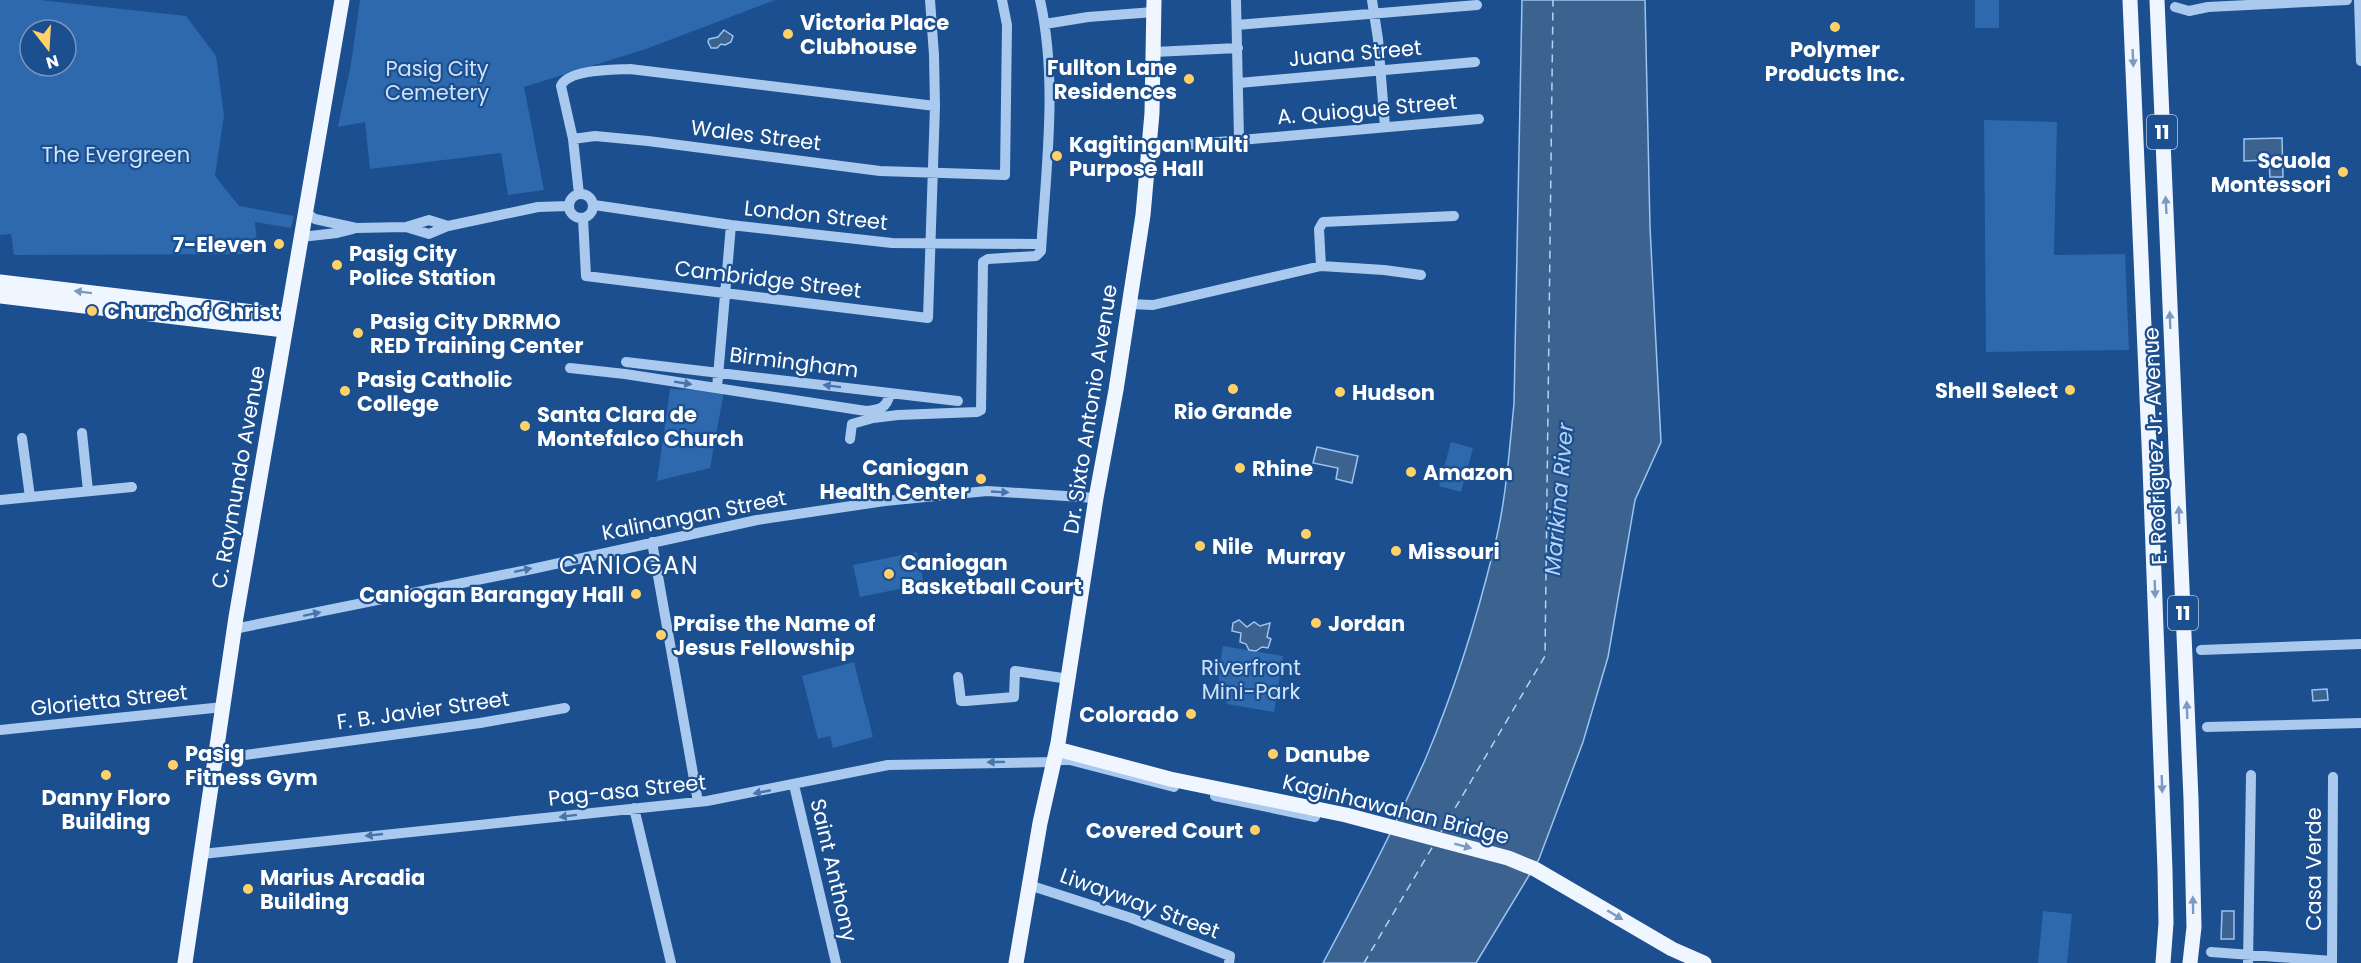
<svg xmlns="http://www.w3.org/2000/svg" width="2361" height="963" font-family="Poppins,sans-serif">
<style>
.green{fill:#2e69ad;fill-rule:evenodd}
.water{fill:#3c6290;stroke:#9cc4f0;stroke-width:1.5}
.lines{fill:none;stroke-linecap:round;stroke-linejoin:round}
.ferry{stroke:#b5d3f5;stroke-width:1.5;stroke-dasharray:8 6;stroke-linecap:butt}
.minor{stroke:#a9c9ee;stroke-width:10}
.major{stroke:#f0f6ff;stroke-width:15}
.oneway{fill:#7b9ac1}
.oneway2{fill:#4674ac}
.poi-dot{fill:#ffd166;stroke:#1b4f8f;stroke-width:2}
.labels{text-anchor:middle;dominant-baseline:central;stroke-width:4.5;stroke-linejoin:round;paint-order:stroke}
.shield{fill:#1b4f8f;stroke:#bbcadd;stroke-width:1.5}
.shield-label{font-size:20px;font-weight:bold;fill:#fff}
.poi-label{font-size:21px;font-weight:bold;fill:#fff;stroke:#1b4f8f;text-anchor:start}
.street-label{font-size:21px;fill:#fff;stroke:#1b4f8f}
.park-label{font-size:21px;fill:#cfe3fa;stroke:#1b4f8f}
.water-label{font-size:22px;font-style:italic;fill:#b5d3f5;stroke:#1b4f8f}
.quarter-label{font-size:24px;letter-spacing:1.5px;fill:#fff;stroke:#1b4f8f}
</style>
<rect width="100%" height="100%" fill="#1b4f8f"/>
<path class="green" d="M0,0H40L186,16L216,56L224,115L215,176L239,206L294,216L291,228L255,222L258,254L14,255L11,234L0,235ZM30,30H66V66H30Z
M360,0H775L646,49L524,87L544,190L508,195L501,153L370,169L365,122L338,127L351,64Z
M1975,0H1999V28H1975Z
M1984,120L2057,122L2054,255L2125,254L2129,350L1986,352Z
M670,389L724,391L710,468L657,481Z
M1451,442L1473,448L1461,492L1439,486Z
M917,552L924,584L860,597L853,565Z
M1223,646L1283,656L1274,712L1227,704L1218,676Z
M854,662L873,737L833,748L830,736L818,739L802,676Z
M2043,911L2072,914L2067,963H2038Z"/>
<path class="water" d="M1522,0H1645L1650,227L1661,442L1635,500L1608,657L1583,742L1539,859L1476,963H1323C1359,896 1394,829 1425,760C1453,694 1477,618 1494,548C1506,502 1509,452 1514,404Z
M724,30L733,36L731,42L725,45L721,44L717,48H711L708,42L709,39L718,37Z
M2282,138L2283,177H2270L2269,160L2244,161V139Z
M1317,447L1358,456L1352,483L1336,479L1338,468L1313,463Z
M1239,620L1247,627L1254,622L1260,626L1270,623L1267,637L1271,639L1268,648L1262,647L1256,651L1249,650L1246,644L1240,642L1241,633L1232,631L1233,623Z
M2327,689L2328,700L2313,701L2312,690Z
M2222,911H2234V939H2221Z"/>
<g class="lines">
<path class="ferry" d="M1441,832L1545,656L1553,0
M1364,963L1433,846"/>
<path class="minor" d="M1236,0L1239,139
M1372,0L1378,39L1385,127
M2359,0L2361,61
M2175,7L2189,11L2208,7L2347,0
M1045,24L1088,17L1154,12
M1237,25L1477,5
M1154,52L1238,48
M1239,83L1475,62
M573,139L595,136L648,141L880,171L1005,175L1007,25L1002,0
M1150,148L1479,119
M569 206a12 12 0 1 1 24 0a12 12 0 1 1-24 0Z
M579,194L573,139L561,86C568,69 614,70 630,69L935,106
M594,205L731,225L892,243L1036,244
M305,212L315,219L356,228L406,227L429,220L448,226
M583,218L586,276L928,318L935,106L934,55L930,0
M406,227L429,234L448,226L538,207L569,206
M301,237L337,233L353,229
M1321,266L1319,229L1323,222L1454,216
M1129,304L1153,305L1321,266L1384,270L1421,275
M626,362L958,401
M570,368L625,374L866,411C880,410 887,408 890,393
M717,388L731,225
M82,433L88,491
M22,438L30,497
M850,439L852,424L873,418L898,415L977,412L981,410L983,262L988,259L1036,256L1041,251C1046,168 1058,81 1040,0
M0,500L132,487
M652,542L698,802
M234,629L532,569L757,520L885,501L987,491L1096,498
M2201,650L2361,644
M958,677L961,701H966L1014,697L1015,671L1069,679
M2207,727L2361,723
M0,730L223,707
M216,759L480,723L565,708
M794,785L836,963
M1215,796L1315,817
M634,808L671,963
M202,854L707,801L888,765L1054,762L1066,759L1174,787
M1029,885L1131,918L1230,956L1229,963
M2211,952L2332,961
M2248,963L2251,775
M2332,963L2333,777"/>
<path class="major" d="M2130,0L2150,467L2165,870L2166,923L2163,963
M2157,0L2191,799L2194,927L2190,963
M0,282L287,316
M0,296L284,330
M1057,749L1170,779L1346,815L1508,858L1535,869L1672,949L1704,963
M185,963L236,617L342,0
M1016,963L1040,823L1058,743L1096,498L1116,390L1143,215L1152,113L1154,0"/>
</g>
<defs><path id="oneway-solid" d="M-6-.8H1V-3.2L6.5 0L1 3.2V.8H-6Z" transform="scale(1.5)"/></defs>
<g class="oneway">
<use href="#oneway-solid" transform="translate(2133 58) rotate(87)"/>
<use href="#oneway-solid" transform="translate(2166 205) rotate(-93)"/>
<use href="#oneway-solid" transform="translate(83 292) rotate(-173)"/>
<use href="#oneway-solid" transform="translate(2170 320) rotate(-92)"/>
<use href="#oneway-solid" transform="translate(2179 515) rotate(-92)"/>
<use href="#oneway-solid" transform="translate(2155 589) rotate(88)"/>
<use href="#oneway-solid" transform="translate(2187 710) rotate(-92)"/>
<use href="#oneway-solid" transform="translate(2162 784) rotate(88)"/>
<use href="#oneway-solid" transform="translate(1463 846) rotate(15)"/>
<use href="#oneway-solid" transform="translate(2193 905) rotate(-91)"/>
<use href="#oneway-solid" transform="translate(1615 915) rotate(31)"/>
</g>
<g class="oneway2">
<use href="#oneway-solid" transform="translate(683 383) rotate(9)"/>
<use href="#oneway-solid" transform="translate(832 386) rotate(-173)"/>
<use href="#oneway-solid" transform="translate(1000 492) rotate(3)"/>
<use href="#oneway-solid" transform="translate(523 570) rotate(-12)"/>
<use href="#oneway-solid" transform="translate(312 614) rotate(-12)"/>
<use href="#oneway-solid" transform="translate(996 762) rotate(179)"/>
<use href="#oneway-solid" transform="translate(762 792) rotate(169)"/>
<use href="#oneway-solid" transform="translate(568 816) rotate(173)"/>
<use href="#oneway-solid" transform="translate(374 835) rotate(174)"/>
</g>
<g class="poi-dot">
<circle cx="1835" cy="27" r="6"/>
<circle cx="788" cy="34" r="6"/>
<circle cx="1189" cy="79" r="6"/>
<circle cx="1057" cy="156" r="6"/>
<circle cx="2343" cy="172" r="6"/>
<circle cx="279" cy="244" r="6"/>
<circle cx="337" cy="265" r="6"/>
<circle cx="92" cy="311" r="6"/>
<circle cx="358" cy="333" r="6"/>
<circle cx="1233" cy="389" r="6"/>
<circle cx="2070" cy="390" r="6"/>
<circle cx="345" cy="391" r="6"/>
<circle cx="1340" cy="392" r="6"/>
<circle cx="525" cy="426" r="6"/>
<circle cx="1240" cy="468" r="6"/>
<circle cx="1411" cy="472" r="6"/>
<circle cx="981" cy="479" r="6"/>
<circle cx="1306" cy="534" r="6"/>
<circle cx="1200" cy="546" r="6"/>
<circle cx="1396" cy="551" r="6"/>
<circle cx="889" cy="574" r="6"/>
<circle cx="636" cy="594" r="6"/>
<circle cx="1316" cy="623" r="6"/>
<circle cx="661" cy="635" r="6"/>
<circle cx="1191" cy="714" r="6"/>
<circle cx="1273" cy="754" r="6"/>
<circle cx="173" cy="765" r="6"/>
<circle cx="106" cy="775" r="6"/>
<circle cx="1255" cy="830" r="6"/>
<circle cx="248" cy="889" r="6"/>
</g>
<g class="labels">
<g class="shield">
<rect x="2147" y="115" width="30" height="34" rx="4.5"/>
<rect x="2168" y="596" width="30" height="34" rx="4.5"/>
</g>
<g class="shield-label">
<text x="2162" y="132">11</text>
<text x="2183" y="613">11</text>
</g>
<g class="poi-label">
<text x="800" y="22">Victoria Place<tspan x="800" dy="24">Clubhouse</tspan></text>
<text x="1835" y="49" text-anchor="middle">Polymer<tspan x="1835" dy="24">Products Inc.</tspan></text>
<text x="1177" y="67" text-anchor="end">Fullton Lane<tspan x="1177" dy="24">Residences</tspan></text>
<text x="1069" y="144">Kagitingan Multi<tspan x="1069" dy="24">Purpose Hall</tspan></text>
<text x="2331" y="160" text-anchor="end">Scuola<tspan x="2331" dy="24">Montessori</tspan></text>
<text x="267" y="244" text-anchor="end">7-Eleven</text>
<text x="349" y="253">Pasig City<tspan x="349" dy="24">Police Station</tspan></text>
<text x="104" y="311">Church of Christ</text>
<text x="370" y="321">Pasig City DRRMO<tspan x="370" dy="24">RED Training Center</tspan></text>
<text x="357" y="379">Pasig Catholic<tspan x="357" dy="24">College</tspan></text>
<text x="2058" y="390" text-anchor="end">Shell Select</text>
<text x="1352" y="392">Hudson</text>
<text x="1233" y="411" text-anchor="middle">Rio Grande</text>
<text x="537" y="414">Santa Clara de<tspan x="537" dy="24">Montefalco Church</tspan></text>
<text x="969" y="467" text-anchor="end">Caniogan<tspan x="969" dy="24">Health Center</tspan></text>
<text x="1252" y="468">Rhine</text>
<text x="1423" y="472">Amazon</text>
<text x="1212" y="546">Nile</text>
<text x="1408" y="551">Missouri</text>
<text x="1306" y="556" text-anchor="middle">Murray</text>
<text x="901" y="562">Caniogan<tspan x="901" dy="24">Basketball Court</tspan></text>
<text x="624" y="594" text-anchor="end">Caniogan Barangay Hall</text>
<text x="673" y="623">Praise the Name of<tspan x="673" dy="24">Jesus Fellowship</tspan></text>
<text x="1328" y="623">Jordan</text>
<text x="1179" y="714" text-anchor="end">Colorado</text>
<text x="185" y="753">Pasig<tspan x="185" dy="24">Fitness Gym</tspan></text>
<text x="1285" y="754">Danube</text>
<text x="106" y="797" text-anchor="middle">Danny Floro<tspan x="106" dy="24">Building</tspan></text>
<text x="1243" y="830" text-anchor="end">Covered Court</text>
<text x="260" y="877">Marius Arcadia<tspan x="260" dy="24">Building</tspan></text>
</g>
<g class="street-label">
<text transform="translate(1355 53) rotate(-5)">Juana Street</text>
<text transform="translate(1367 109) rotate(-5)">A. Quiogue Street</text>
<text transform="translate(756 135) rotate(7)">Wales Street</text>
<text transform="translate(816 215) rotate(6)">London Street</text>
<text transform="translate(768 279) rotate(7)">Cambridge Street</text>
<text transform="translate(794 362) rotate(7)">Birmingham</text>
<text transform="translate(1090 409) rotate(-81)">Dr. Sixto Antonio Avenue</text>
<text transform="translate(2155 446) rotate(-92)">E. Rodriguez Jr. Avenue</text>
<text transform="translate(238 477) rotate(-80)">C. Raymundo Avenue</text>
<text transform="translate(694 515) rotate(-11)">Kalinangan Street</text>
<text transform="translate(109 700) rotate(-6)">Glorietta Street</text>
<text transform="translate(423 710) rotate(-8)">F. B. Javier Street</text>
<text transform="translate(627 790) rotate(-6)">Pag-asa Street</text>
<text transform="translate(1396 809) rotate(14)">Kaginhawahan Bridge</text>
<text transform="translate(2313 869) rotate(-90)">Casa Verde</text>
<text transform="translate(834 870) rotate(77)">Saint Anthony</text>
<text transform="translate(1140 903) rotate(20)">Liwayway Street</text>
</g>
<g class="park-label">
<text x="437" y="68">Pasig City<tspan x="437" dy="24">Cemetery</tspan></text>
<text x="116" y="154">The Evergreen</text>
<text x="1251" y="667">Riverfront<tspan x="1251" dy="24">Mini-Park</tspan></text>
</g>
<g class="water-label">
<text transform="translate(1559 499) rotate(-85)">Marikina River</text>
</g>
<g class="quarter-label">
<text x="629" y="565">CANIOGAN</text>
</g>
</g>
<g transform="translate(48 48) rotate(163)"><circle r="28" fill="#1b4f8f" stroke="#7695bc" stroke-width="1.5"/>
<path d="M0-4.5L10 22L0 15L-10 22Z" fill="#ffd166"/>
<text y="-9" font-size="16" font-weight="bold" text-anchor="middle" fill="#ffffff">N</text>
</g>
</svg>
